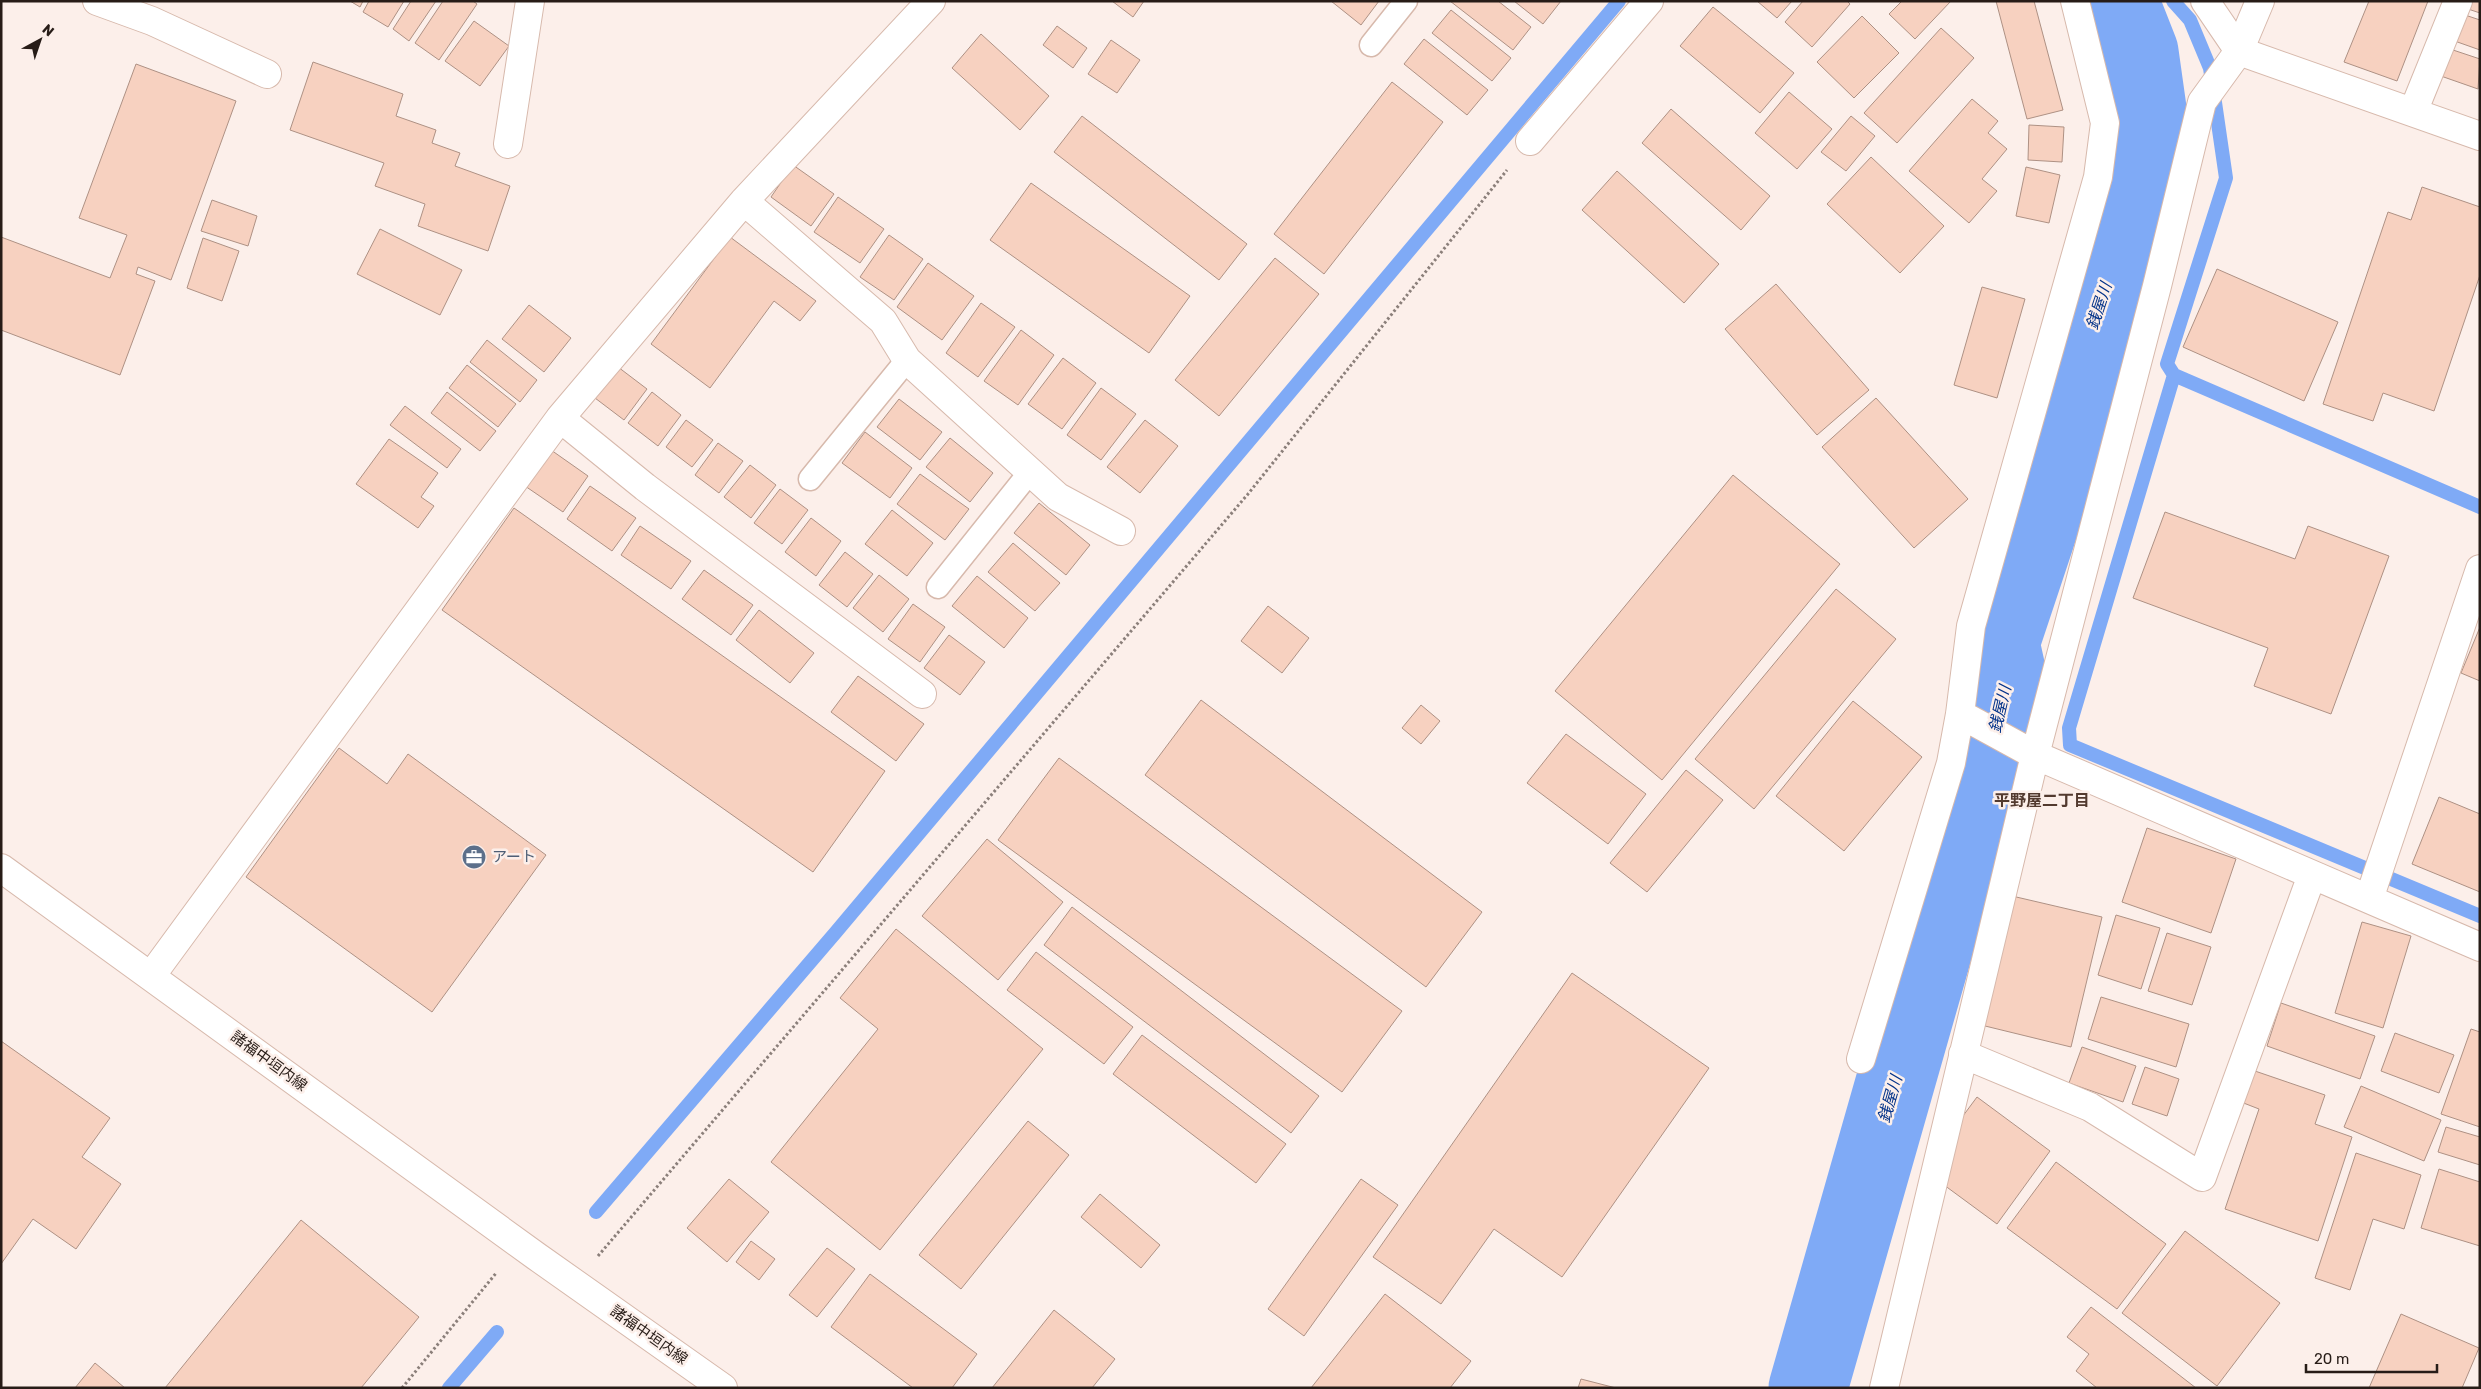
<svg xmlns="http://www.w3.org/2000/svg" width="2481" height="1389" font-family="Rubik,'Noto Sans JP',sans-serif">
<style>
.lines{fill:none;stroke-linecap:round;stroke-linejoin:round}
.stream{stroke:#7faaf6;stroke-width:14}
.river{stroke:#7faaf6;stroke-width:79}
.building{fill:#f7d1c0;stroke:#ae9184}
.service-casing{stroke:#d7b9ac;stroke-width:25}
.minor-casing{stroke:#d7b9ac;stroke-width:30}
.tertiary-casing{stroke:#d7b9ac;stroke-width:30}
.path{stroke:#8b7f7a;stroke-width:3;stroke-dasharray:2.5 2.5;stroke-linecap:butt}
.service{stroke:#fff;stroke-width:22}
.minor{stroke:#fff;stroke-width:28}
.tertiary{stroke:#fff;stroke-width:28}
.labels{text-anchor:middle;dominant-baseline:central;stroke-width:5;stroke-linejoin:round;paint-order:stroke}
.service-label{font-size:15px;fill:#4e5e75;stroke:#fcefea;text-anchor:start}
.street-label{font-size:15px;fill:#271c17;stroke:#fcefea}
.water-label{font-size:16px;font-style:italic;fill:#043389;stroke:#fcefea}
.neighbourhood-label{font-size:16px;font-weight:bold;fill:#523a2f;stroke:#fcefea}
</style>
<rect width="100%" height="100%" fill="#fcefea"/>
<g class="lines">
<path class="stream" d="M2173,1L2190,20L2210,68L2226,178L2167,364L2174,375L2069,728L2070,745L2480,916
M2174,375L2480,507
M596,1212L836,932L1619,1
M449,1388L497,1332"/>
<path class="river" d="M1808,1388L2009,684L2000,643L2055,478L2065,428L2085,350L2137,186L2147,109L2139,52L2119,1"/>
</g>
<path class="building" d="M350,1H363L360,7Z
M369,1H404L388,27L363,12Z
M411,1H436L409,41L393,29Z
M443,1H473L477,4L439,60L415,43Z
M1112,1H1144L1133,17Z
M1331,1H1379L1361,25Z
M1450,1H1498L1531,27L1513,50Z
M1514,1H1561L1543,24Z
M1757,1H1792L1777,18Z
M1803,1H1847L1850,4L1812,47L1785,22Z
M1902,1H1951L1915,39L1889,14Z
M1996,1H2034L2063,110L2027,119Z
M2369,1H2428L2397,81L2344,62Z
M2467,1H2480V13L2465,8Z
M1713,7L1794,73L1760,113L1680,46Z
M1451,10L1511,58L1492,81L1432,33Z
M2459,13L2480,20V50L2449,39Z
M1862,16L1899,53L1854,98L1817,62Z
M474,21L509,46L480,86L445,61Z
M1057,26L1087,48L1073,68L1043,45Z
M1941,28L1974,58L1897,143L1864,113Z
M981,34L1049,96L1020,130L952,68Z
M1424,39L1488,90L1467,115L1404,64Z
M1111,40L1140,60L1117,93L1088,74Z
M2447,48L2480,59L2478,89L2438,75Z
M313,62L403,94L396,116L436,130L432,143L460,153L455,166L510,186L488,251L418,226L425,204L375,186L384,163L290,130Z
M136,64L236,101L171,280L138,267L136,274L155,281L120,375L1,330V237L110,278L127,235L79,218Z
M1392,82L1443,122L1324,274L1274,234Z
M1789,92L1832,129L1797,169L1755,133Z
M1972,99L1998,121L1988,133L2007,149L1982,179L1997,191L1969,223L1909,171Z
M1671,109L1770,196L1741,230L1642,143Z
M1082,116L1247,244L1219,280L1054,152Z
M1851,116L1875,136L1846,171L1821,152Z
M2029,125L2064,127L2062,162L2028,160Z
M1871,157L1944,226L1900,273L1827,204Z
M793,165L834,194L811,226L771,197Z
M2026,167L2060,175L2049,223L2016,216Z
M1617,171L1719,264L1684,303L1582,210Z
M1031,183L1190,296L1149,353L990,240Z
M2422,187L2480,207V275L2434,411L2383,393L2373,421L2323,404L2388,212L2411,220Z
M838,197L884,229L860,263L814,232Z
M212,200L257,216L248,246L201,231Z
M380,229L462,270L440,315L357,274Z
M889,235L923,259L894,300L860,277Z
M730,237L816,301L800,321L774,301L710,388L651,344Z
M203,238L239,251L222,301L187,288Z
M1275,258L1319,294L1219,416L1175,380Z
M928,263L974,296L942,340L897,307Z
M2217,269L2338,322L2304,401L2183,347Z
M1776,284L1869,390L1817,435L1725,329Z
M1982,287L2025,299L1997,398L1954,385Z
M981,303L1015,327L978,377L946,353Z
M529,305L571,338L544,372L502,339Z
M1021,330L1054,355L1018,405L984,381Z
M487,340L537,380L520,402L470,362Z
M1063,358L1096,383L1062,429L1028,404Z
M467,365L516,404L498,427L449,388Z
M618,367L647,389L624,420L595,398Z
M1101,388L1136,414L1101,460L1067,435Z
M447,392L496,431L480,451L431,413Z
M652,392L681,415L658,446L628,423Z
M1876,398L1968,499L1914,548L1822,447Z
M899,399L942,432L920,460L877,427Z
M405,406L461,449L447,468L390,425Z
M686,420L713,440L692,467L666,447Z
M1145,420L1178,446L1140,493L1107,467Z
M865,432L912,468L890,498L842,463Z
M950,438L993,473L970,502L926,467Z
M389,439L438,473L421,497L434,506L418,528L356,484Z
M718,443L743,461L719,493L695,475Z
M551,450L588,476L563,512L525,486Z
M750,465L776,485L751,518L724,497Z
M920,474L969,509L945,540L897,504Z
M1733,475L1840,564L1662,780L1555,691Z
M590,486L636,518L612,551L567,519Z
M780,489L808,510L782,544L754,523Z
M1039,503L1090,545L1066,575L1014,533Z
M514,508L885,771L813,872L442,610Z
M892,510L933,543L907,576L865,544Z
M2165,512L2295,559L2308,526L2389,556L2331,714L2254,686L2268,648L2133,598Z
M811,518L841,541L816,576L785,552Z
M640,526L691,561L671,589L621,555Z
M1013,543L1060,583L1035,611L988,572Z
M845,552L873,574L847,607L819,585Z
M704,570L753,605L731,635L682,599Z
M879,575L909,599L883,632L853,608Z
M977,576L1028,618L1004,648L952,606Z
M1836,589L1896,639L1754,809L1695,759Z
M913,604L945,627L920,662L888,639Z
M1268,606L1309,638L1282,673L1241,641Z
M759,610L814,653L790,683L736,640Z
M2480,627V681L2461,673Z
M949,635L985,662L960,695L924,668Z
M858,676L924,724L896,761L831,712Z
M1201,700L1482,912L1426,987L1145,775Z
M1853,701L1922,757L1844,851L1776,796Z
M1421,705L1440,721L1421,744L1402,728Z
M1566,734L1646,794L1608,844L1527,783Z
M339,748L387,784L408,754L546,855L432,1012L246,877Z
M1059,758L1402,1011L1342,1092L998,840Z
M1686,770L1723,800L1647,892L1610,863Z
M2439,797L2480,814V892L2412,864Z
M2147,828L2236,859L2211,933L2122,902Z
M987,839L1063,902L998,980L922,916Z
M2012,896L2102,917L2071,1047L1981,1025Z
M1072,907L1319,1096L1291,1133L1044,945Z
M2116,915L2160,928L2141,989L2098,975Z
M2362,922L2411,936L2383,1028L2335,1013Z
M896,929L1043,1049L880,1250L771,1162L878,1029L840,998Z
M2167,933L2211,947L2192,1005L2148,991Z
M1036,952L1133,1027L1104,1064L1007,990Z
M1572,973L1709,1068L1562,1277L1494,1229L1441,1304L1373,1257Z
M2101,997L2189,1024L2176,1067L2088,1039Z
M2281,1003L2375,1036L2360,1079L2267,1046Z
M2471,1029L2480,1032V1127L2441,1114Z
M2395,1033L2454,1055L2439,1093L2381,1071Z
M1142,1035L1286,1144L1256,1183L1113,1074Z
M1,1041L110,1118L82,1157L121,1184L76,1249L33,1219L1,1264Z
M2082,1047L2136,1066L2123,1102L2069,1083Z
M2145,1067L2179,1079L2167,1116L2132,1104Z
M2252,1070L2325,1095L2315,1124L2352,1137L2318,1241L2225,1209L2259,1109L2241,1102Z
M2361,1086L2441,1120L2424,1161L2344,1127Z
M1977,1097L2050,1151L1997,1224L1944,1185L1957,1124Z
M1028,1121L1069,1155L961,1289L919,1255Z
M2446,1127L2480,1137V1165L2438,1152Z
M2356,1153L2421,1175L2404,1229L2373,1219L2350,1290L2315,1278Z
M2056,1162L2166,1244L2117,1309L2007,1228Z
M2439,1169L2480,1182V1246L2421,1228Z
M729,1179L769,1212L727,1262L687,1228Z
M1361,1179L1398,1205L1304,1336L1268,1309Z
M1100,1194L1160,1245L1141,1268L1081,1217Z
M301,1220L419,1317L361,1388H165Z
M2185,1231L2280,1303L2217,1386L2122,1313Z
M751,1241L775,1259L759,1280L736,1262Z
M827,1248L855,1269L817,1317L789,1295Z
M870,1274L977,1354L952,1388H913L831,1327Z
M1385,1294L1471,1361L1450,1388H1311Z
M2091,1307L2196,1388H2097L2076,1371L2089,1354L2067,1337Z
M1054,1310L1115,1359L1092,1388H992Z
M2401,1314L2479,1348L2462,1388H2369Z
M95,1363L125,1388H75Z
M1581,1379L1616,1388H1578Z"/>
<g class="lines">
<defs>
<path id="service" d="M1371,45L1406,1
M810,479L907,360
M938,587L1030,472"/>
<path id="minor" d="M97,1L152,21L267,74
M2205,1L2239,51L2480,136
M2413,112L2458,1
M1530,141L1649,1
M508,144L530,1
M744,201L883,321L907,360L1058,497L1121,531
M560,418L645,487L922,694
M1960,714L2035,755L2480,947
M2369,899L2480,569
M151,976L560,418L744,201L931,1
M1963,1054L2090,1107L2202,1177L2312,875
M1861,1059L1951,763L1960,714L1971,626L2098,177L2105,123L2075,1
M1884,1388L2035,755L2157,286L2202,102L2239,51L2260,1"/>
<path id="tertiary" d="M1,868L536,1256L723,1388"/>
</defs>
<use href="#service" class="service-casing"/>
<use href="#minor" class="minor-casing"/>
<use href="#tertiary" class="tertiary-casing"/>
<path class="path" d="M598,1256L1248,494L1507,170
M402,1388L497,1272"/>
<use href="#service" class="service"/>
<use href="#minor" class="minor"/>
<use href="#tertiary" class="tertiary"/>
</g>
<defs>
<symbol id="office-disc" viewBox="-11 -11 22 22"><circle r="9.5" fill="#5c6f8a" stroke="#fcefea"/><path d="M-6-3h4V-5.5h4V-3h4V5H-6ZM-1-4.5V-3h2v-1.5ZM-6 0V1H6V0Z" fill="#fff"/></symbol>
</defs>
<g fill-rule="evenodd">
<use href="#office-disc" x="460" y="843" width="28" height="28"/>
</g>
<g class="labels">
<g class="service-label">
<text x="492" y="857">アート</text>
</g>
<g class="street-label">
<text transform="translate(269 1061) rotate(36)">諸福中垣内線</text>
<text transform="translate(649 1335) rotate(35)">諸福中垣内線</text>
</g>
<g class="water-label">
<text transform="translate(2099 306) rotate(-72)">銭屋川</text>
<text transform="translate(2000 709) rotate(-77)">銭屋川</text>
<text transform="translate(1890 1099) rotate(-74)">銭屋川</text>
</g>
<g class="neighbourhood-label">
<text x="2042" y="800">平野屋二丁目</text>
</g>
</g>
<rect width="2481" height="1389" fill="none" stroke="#271c17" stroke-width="5"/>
<g transform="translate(40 40) rotate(40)" stroke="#fcefea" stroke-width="4" paint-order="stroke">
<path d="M0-4L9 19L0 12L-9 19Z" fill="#271c17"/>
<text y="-8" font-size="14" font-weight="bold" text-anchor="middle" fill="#271c17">N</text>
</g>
<path d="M2306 1364v8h131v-8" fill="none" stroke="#271c17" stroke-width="2.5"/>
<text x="2314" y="1364" font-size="15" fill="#271c17" stroke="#fcefea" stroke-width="4" paint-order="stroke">20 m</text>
</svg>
